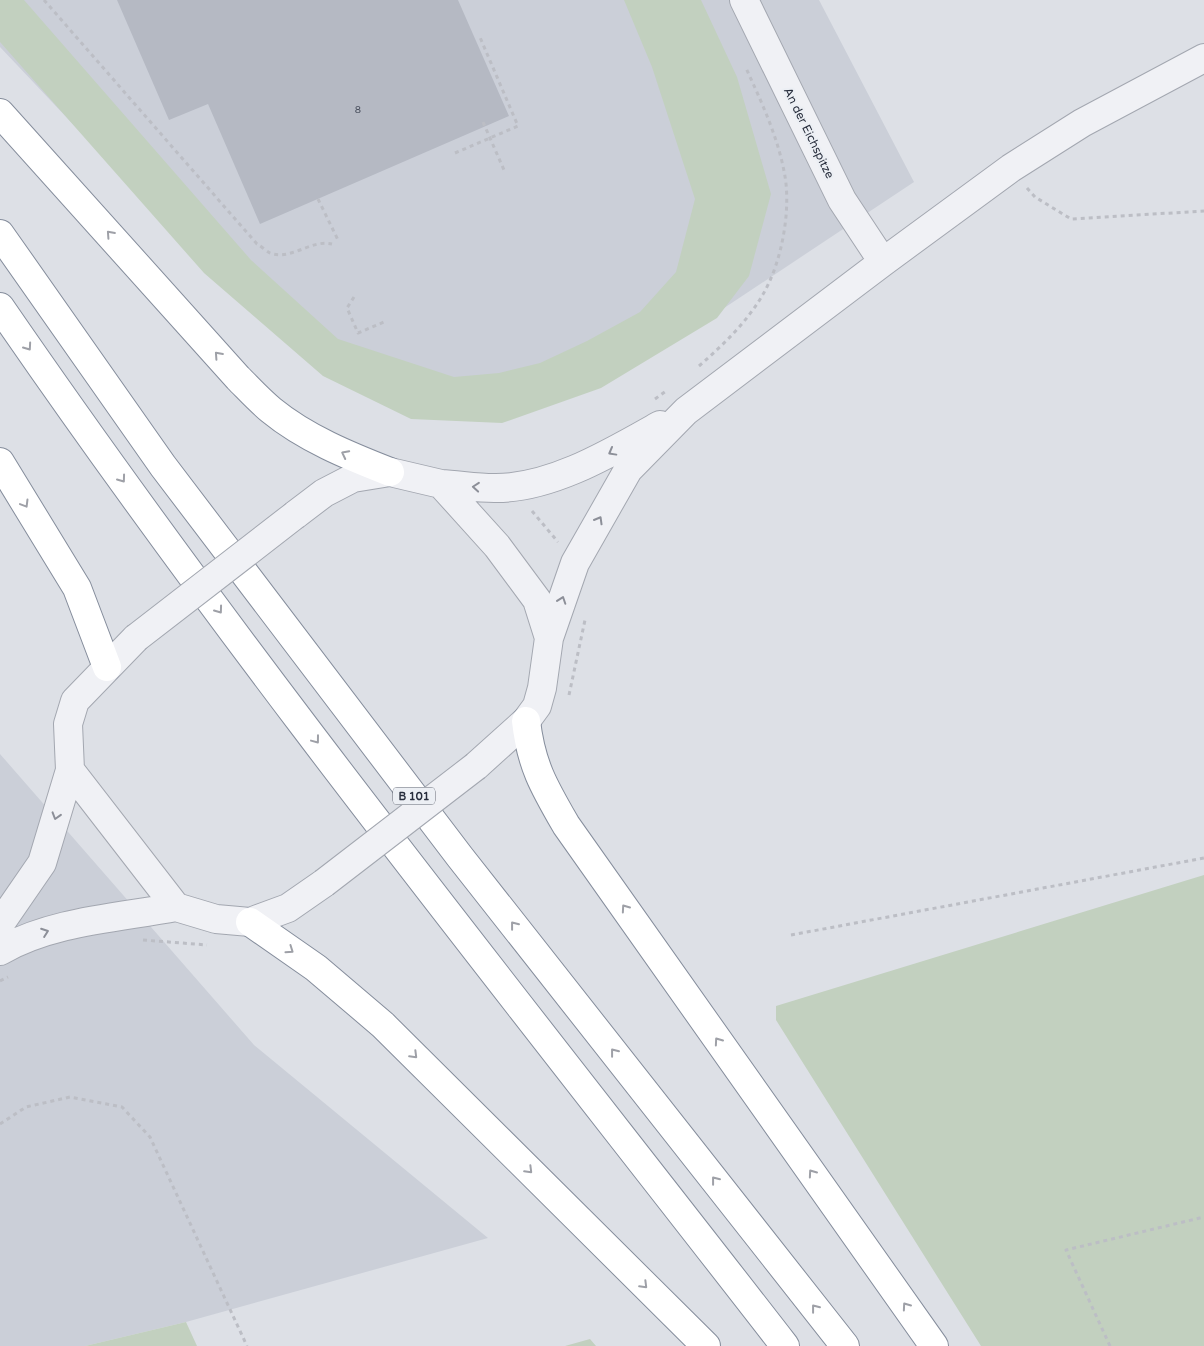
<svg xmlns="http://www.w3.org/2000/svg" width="1204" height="1346" font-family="'Varela Round',sans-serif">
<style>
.built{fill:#cbcfd8}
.green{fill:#c2d0bf}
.building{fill:#b5b9c3}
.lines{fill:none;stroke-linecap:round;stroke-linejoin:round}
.minor-casing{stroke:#a3a7b0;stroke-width:30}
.highway-casing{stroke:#858d9c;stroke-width:30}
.path{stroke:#bcbec5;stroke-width:3;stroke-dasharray:4 4;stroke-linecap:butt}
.minor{stroke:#f0f1f5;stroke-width:28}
.highway{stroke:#fff;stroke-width:28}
.minor-bridge-casing{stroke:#a3a7b0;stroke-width:30;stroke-linecap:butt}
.minor-bridge{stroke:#f0f1f5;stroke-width:28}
.oneway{stroke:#9ea0a7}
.oneway2{stroke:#8c8f98}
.labels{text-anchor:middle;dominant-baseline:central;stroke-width:4.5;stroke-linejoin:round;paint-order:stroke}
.number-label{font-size:10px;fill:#4a505e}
.shield{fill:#eceff4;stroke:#626773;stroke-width:1}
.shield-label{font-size:11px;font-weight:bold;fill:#272d3c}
.street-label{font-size:12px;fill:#272d3c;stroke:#eceff4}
</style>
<rect width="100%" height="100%" fill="#dde0e6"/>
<path class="built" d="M0,0H819L914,182L691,330L495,417L226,286L0,47Z
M0,754L254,1045L488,1238L186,1322L85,1346H0Z"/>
<path class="green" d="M0,0H24L251,260L338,339L454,377L499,373L540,363L587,341L640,312L676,272L695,199L652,67L624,0H701L737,77L771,194L749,276L717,318L601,388L502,423L411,419L323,376L204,273L0,42Z
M1204,875V1346H981L776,1020V1006Z
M186,1322L197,1346H85Z
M590,1339L596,1346H565Z"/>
<path class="building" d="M117,0H458L509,116L260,224L208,104L169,120Z"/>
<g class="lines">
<defs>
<path id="minor" d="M744,0L842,200L883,262
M441,484C459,485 477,488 494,488C551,489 612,452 660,425
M295,515L324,493L353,478L390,472L441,484L497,546L537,600L549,638L542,688L537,706L526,721L476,766
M136,638L75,701L68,724L70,770L176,907L216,919L250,922L288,908L324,883
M549,638L575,563L628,470L686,411L883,262L1011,168L1082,123L1204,58
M0,924L42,863L70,770
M0,951C52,921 117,918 176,907"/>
<path id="highway" d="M0,113L238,378C249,389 259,400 271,410C305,438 349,456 390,472
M0,234L163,466L460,857L845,1346
M0,307C246,665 519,1003 785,1346
M0,462L77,588L107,667
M526,721C531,765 544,787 566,825L934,1346
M250,922L316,968L383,1025L706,1346"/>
</defs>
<use href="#minor" class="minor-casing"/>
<use href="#highway" class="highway-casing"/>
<path class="path" d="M44,0L257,244C261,246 266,251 270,253C291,261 311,239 332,244
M483,122L504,170
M455,153L518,126L479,35
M1027,188L1035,197L1071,219L1204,211
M318,199L339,242
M354,297L347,308L358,333L384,322
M699,366C723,345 746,323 762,296C782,263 792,208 784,171C777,135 761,101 746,68
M655,399L666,391
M532,511L558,542
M569,695L585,620
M791,935L1204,858
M143,940L207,945
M0,981L8,977
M0,1124L26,1107L70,1097L122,1107L150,1137L247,1346
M1110,1346L1066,1250L1204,1217"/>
<use href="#minor" class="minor"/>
<use href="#highway" class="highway"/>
<defs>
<path id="minor-bridge" d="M136,638L295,515
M324,883L476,766"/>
</defs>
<use href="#minor-bridge" class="minor-bridge-casing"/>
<use href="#minor-bridge" class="minor-bridge"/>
</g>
<defs><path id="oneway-chevron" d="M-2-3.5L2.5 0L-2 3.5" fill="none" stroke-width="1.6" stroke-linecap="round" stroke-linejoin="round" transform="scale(1.25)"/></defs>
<g class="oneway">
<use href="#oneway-chevron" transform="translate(110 234) rotate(-132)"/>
<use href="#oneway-chevron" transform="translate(28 347) rotate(55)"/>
<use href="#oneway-chevron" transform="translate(218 355) rotate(-132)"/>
<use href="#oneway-chevron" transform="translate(345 454) rotate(-153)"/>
<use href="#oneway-chevron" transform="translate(122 479) rotate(54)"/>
<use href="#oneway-chevron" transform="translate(25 504) rotate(59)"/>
<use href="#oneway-chevron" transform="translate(219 610) rotate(54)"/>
<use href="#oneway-chevron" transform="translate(316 740) rotate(53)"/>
<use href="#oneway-chevron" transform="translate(625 908) rotate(-125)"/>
<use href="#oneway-chevron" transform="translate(514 925) rotate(-128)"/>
<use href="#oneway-chevron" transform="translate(290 950) rotate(35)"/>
<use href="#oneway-chevron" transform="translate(718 1041) rotate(-125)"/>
<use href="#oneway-chevron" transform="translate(614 1052) rotate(-128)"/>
<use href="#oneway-chevron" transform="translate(414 1055) rotate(45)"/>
<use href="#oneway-chevron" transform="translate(529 1170) rotate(45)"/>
<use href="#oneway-chevron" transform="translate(812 1173) rotate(-125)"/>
<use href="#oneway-chevron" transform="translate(715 1180) rotate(-128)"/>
<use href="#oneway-chevron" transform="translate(644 1285) rotate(45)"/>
<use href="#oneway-chevron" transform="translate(906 1306) rotate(-125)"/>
<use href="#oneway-chevron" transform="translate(815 1308) rotate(-128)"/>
</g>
<g class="oneway2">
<use href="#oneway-chevron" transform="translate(612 452) rotate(151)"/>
<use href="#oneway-chevron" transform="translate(476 487) rotate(-175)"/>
<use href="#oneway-chevron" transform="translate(599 520) rotate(-60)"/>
<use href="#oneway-chevron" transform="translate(562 600) rotate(-71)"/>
<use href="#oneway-chevron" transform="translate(56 816) rotate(107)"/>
<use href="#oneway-chevron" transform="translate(45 932) rotate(-20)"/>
</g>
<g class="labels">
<g class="number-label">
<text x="358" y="110">8</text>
</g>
<rect class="shield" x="393" y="787.5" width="42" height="17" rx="4"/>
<g class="shield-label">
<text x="414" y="796">B 101</text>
</g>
<g class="street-label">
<text transform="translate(809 133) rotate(64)">An der Eichspitze</text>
</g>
</g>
</svg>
